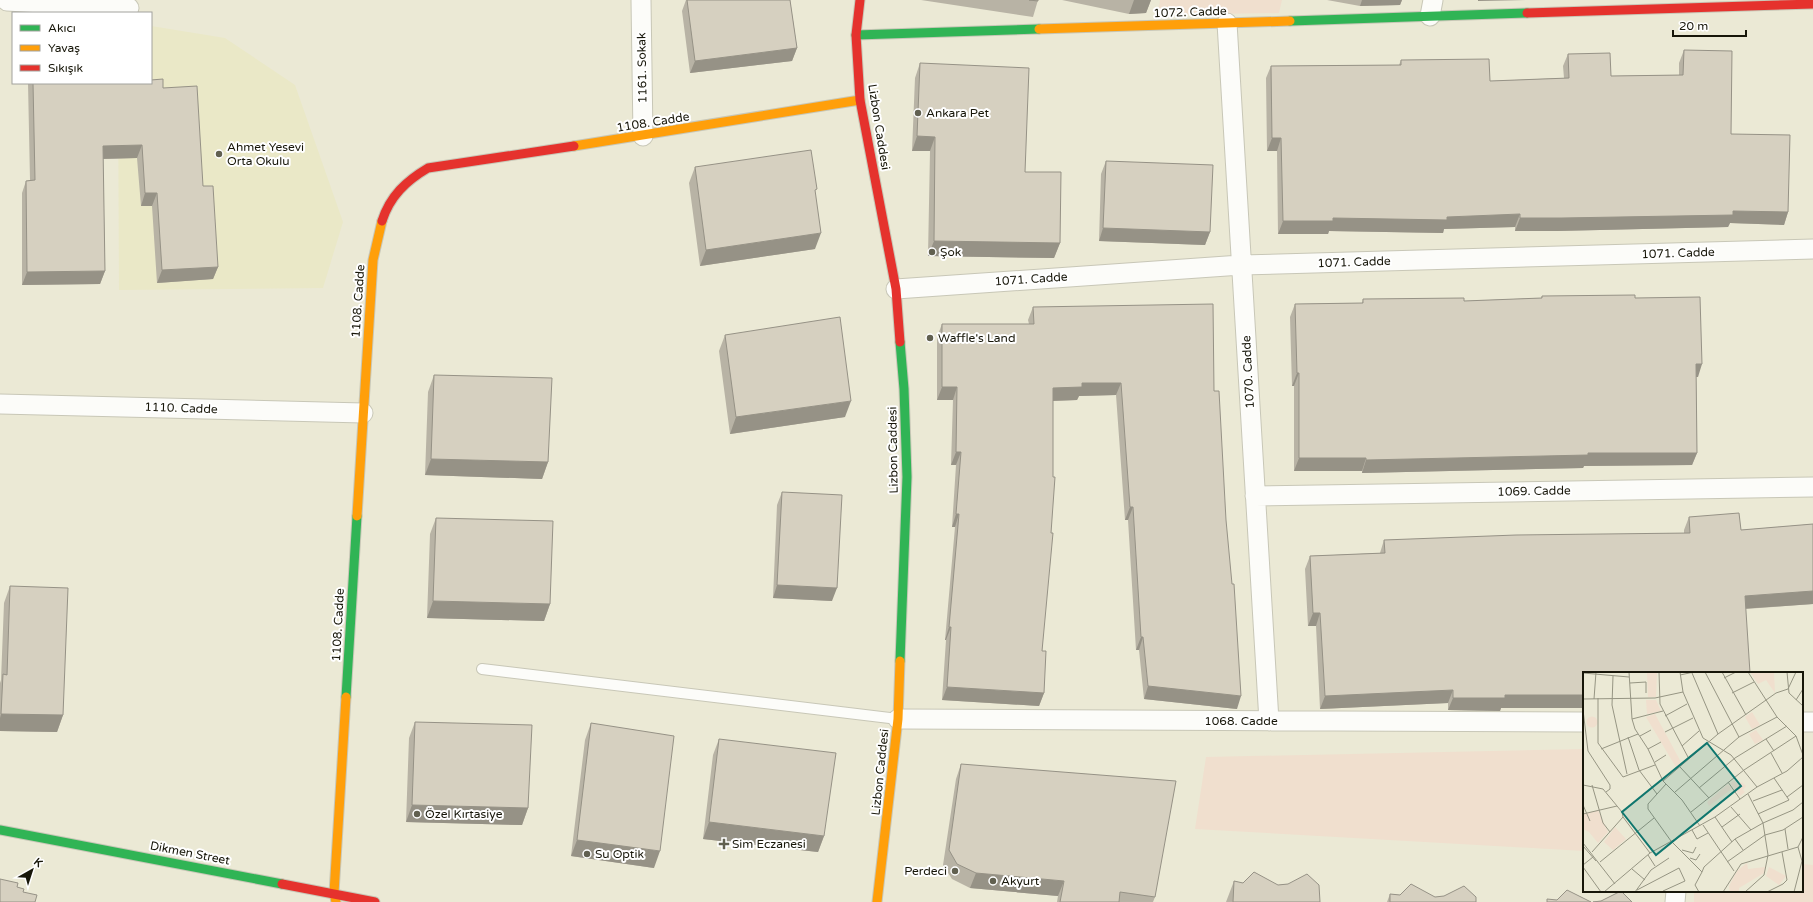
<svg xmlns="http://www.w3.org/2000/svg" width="1813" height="902" font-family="'Varela Round',sans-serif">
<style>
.built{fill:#eae8c7}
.green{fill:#f0dfce}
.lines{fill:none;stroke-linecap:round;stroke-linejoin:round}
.lane-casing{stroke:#c8c7b7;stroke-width:12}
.street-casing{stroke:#c8c7b7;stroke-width:21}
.fast-casing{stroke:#c8c7b7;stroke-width:11}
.slow-casing{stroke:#c8c7b7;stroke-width:11}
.jam-casing{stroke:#c8c7b7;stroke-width:11}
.lane{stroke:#fcfcf9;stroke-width:10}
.street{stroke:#fcfcf9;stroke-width:19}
.fast{stroke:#30b455;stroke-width:9}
.slow{stroke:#ff9f0a;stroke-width:9}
.jam{stroke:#e5322d;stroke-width:9}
.wall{fill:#b8b3a5}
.shaded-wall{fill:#969286}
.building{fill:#d6d0c0;stroke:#969286}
.poi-dot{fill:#616050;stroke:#fff;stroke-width:1.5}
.labels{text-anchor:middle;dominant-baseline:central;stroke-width:4;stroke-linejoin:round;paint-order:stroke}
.street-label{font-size:12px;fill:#171609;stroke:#fff}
.poi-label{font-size:12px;fill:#171609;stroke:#fff;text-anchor:start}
.inset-road{fill:none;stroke:#969583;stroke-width:1}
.view{fill:#0f766e;fill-opacity:0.15;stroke:#0f766e;stroke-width:2}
.inset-edge{fill:none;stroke:#171609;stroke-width:2}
</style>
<rect width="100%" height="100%" fill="#ebe9d5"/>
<path class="built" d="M151,26L225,38L295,85L343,222L323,288L119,290L118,83H151Z"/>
<path class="green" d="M1160,0H1282L1279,13L1158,15Z
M1584,749V851L1195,829L1206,757Z
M1802,864L1813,865V902H1694V891H1802Z"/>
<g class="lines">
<defs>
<path id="lane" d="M482,669L898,719"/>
<path id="street" d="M641,0L643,136
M7,1L129,8
M1430,16L1433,0
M1227,23L1269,721
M896,289L1241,265L1813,249
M0,404L363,413
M1255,496L1813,487
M898,719L1584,722
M1802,722H1813
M1675,902L1676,891"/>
<path id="fast" d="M1290,21L1527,13
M856,35L1039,29
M900,661L907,477L904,389L900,342
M346,697L357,516
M0,830L282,884"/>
<path id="slow" d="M1039,29L1290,21
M574,146L860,100
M357,516L373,260L382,221
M336,902L334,893L346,697
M877,902L898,719L900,661"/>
<path id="jam" d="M860,0L856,35L860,100L896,289L900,342
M1527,13L1813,4
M382,221C390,196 406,181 428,168L574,146
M282,884L375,902"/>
</defs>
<use href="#lane" class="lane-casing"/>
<use href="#street" class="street-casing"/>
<use href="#fast" class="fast-casing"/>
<use href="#slow" class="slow-casing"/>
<use href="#jam" class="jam-casing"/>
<use href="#lane" class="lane"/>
<use href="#street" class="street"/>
<use href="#fast" class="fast"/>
<use href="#slow" class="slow"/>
<use href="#jam" class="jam"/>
</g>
<path class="wall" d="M686,0H790L797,48L792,61L690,73L682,11Z
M921,0H1038L1033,17Z
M1062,0H1151L1146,13L1129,14Z
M1327,0H1402L1400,5L1360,6Z
M1684,50L1731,134L1788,212L1784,225L1730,223L1728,227L1557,231H1515V227L1444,229L1443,233L1329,231L1328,234H1278L1277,151H1267L1266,78L1271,66L1399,65L1401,60L1490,81L1564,78L1563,66L1568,54L1611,76L1679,75V63Z
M920,63L1025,172L1060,243L1054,258L928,256L930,151H912L915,78Z
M28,83H151L163,88L203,186L218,267L213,279L157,283L152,206H141L137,158L103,159L105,271L100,284L22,285V193L26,181L30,180Z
M1106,161L1210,232L1205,245L1099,241L1101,174Z
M695,167L815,193V249L700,266L689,183Z
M1542,296L1635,298L1698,377H1696L1697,453L1692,465L1584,466L1583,468L1362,473V471H1294V386H1292L1290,317L1295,304L1362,303L1363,299L1464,301L1541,298Z
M1033,307L1214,391L1237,709L1144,699L1139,650H1136L1128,520H1125L1116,395L1079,396L1077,400L1053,401L1042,651L1044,693L1039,706L942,700L946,640H945L955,527H952L956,465H951L953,400H937V337L942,324H1029L1028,320Z
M725,335L845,417L730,434L719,351Z
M434,375L548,462L542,479L425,475L428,392Z
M782,492L832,601L773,598L777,505Z
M1689,517L1741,530L1813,524V604L1745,609L1501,708L1500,711L1448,710V703L1320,709L1316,626H1308L1305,569L1310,556L1380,553L1384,540L1684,533V530Z
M436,518L550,604L544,621L427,618L430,534Z
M10,586L63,715L57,732L0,731V683L1,680L4,603Z
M415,722L528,808L522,825L406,822L409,738Z
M591,723L654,868L571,856L585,740Z
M719,739L824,836L818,852L703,839L713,755Z
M961,764L1155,897L1153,902H1057L1058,896L970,888L952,879L943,865L956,779Z
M1234,881L1243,883L1278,885L1288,884L1320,902H1226Z
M1390,894L1400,895L1435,897L1476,902H1387Z"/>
<path class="shaded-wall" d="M1134,0H1151L1146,13L1129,14Z
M1362,0H1402L1400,5L1360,6Z
M1478,0H1529L1478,1Z
M797,48L792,61L690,73L695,61Z
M917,136L935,137L930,151H912Z
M1272,138H1281L1277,151H1267Z
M142,145L137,158L98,159L103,146Z
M145,193H157L152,206H141Z
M1733,211L1788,212L1784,225L1730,223L1728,227L1557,231H1515L1520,218Z
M1520,214L1515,227L1444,229L1443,233L1329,231L1328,234H1278L1283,221L1333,218L1447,217Z
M1103,228L1210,232L1205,245L1099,241Z
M821,233L815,249L700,266L706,250Z
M934,241L1060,243L1054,258L928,256Z
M218,267L213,279L157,283L162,270Z
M105,271L100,284L22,285L27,272Z
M1696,364H1702L1698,377H1691Z
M1297,373H1299L1294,386H1292Z
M1082,383H1121L1116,395L1079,396L1077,400L1049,401L1053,388Z
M942,387H957L953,400H937Z
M851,401L845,417L730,434L736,417Z
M956,452H961L956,465H951Z
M1588,453H1697L1692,465L1584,466L1583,468L1362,473L1366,460Z
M1299,458H1366L1362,471H1294Z
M431,459L548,462L542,479L425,475Z
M1130,507H1133L1128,520H1125Z
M956,514H959L955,527H952Z
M777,585L837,588L832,601L773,598Z
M1813,591V604L1740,609L1745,596Z
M433,601L550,604L544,621L427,618Z
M1313,613H1320L1316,626H1308Z
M949,627H951L946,640H945Z
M1141,637H1143L1139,650H1136Z
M1148,686L1241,696L1237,709L1144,699Z
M947,687L1044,693L1039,706L942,700Z
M1453,690L1448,703L1320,709L1325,696Z
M1505,695H1584V708H1501L1500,711L1448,710L1453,698Z
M1,714L63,715L57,732L0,731V718Z
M412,805L528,808L522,825L406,822Z
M709,822L824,836L818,852L703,839Z
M577,840L660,851L654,868L571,856Z
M976,873L1064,881L1058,896L970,888Z"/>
<path class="building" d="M687,0H790L797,48L695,61Z
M1029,0H1038V1Z
M1684,50L1732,51L1731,134L1790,135L1788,212L1733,211V215L1562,218H1520V214L1447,217V220L1333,218V221H1283L1281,138H1272L1271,66L1401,65V60L1489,59L1490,81L1569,78L1568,54L1610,53L1611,76L1683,75Z
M920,63L1029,68L1025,172H1061L1060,243L934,241L935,137L917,136Z
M163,79V88L197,86L203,186H213L218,267L162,270L157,193H145L142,145L103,146L105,271L27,272L26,181L35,180L33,83H151V80Z
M811,150L817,189L815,190L821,233L706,250L695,167Z
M1106,161L1213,165L1210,232L1103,228Z
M1635,295V298L1700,297L1702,364H1696L1697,453H1588V455L1366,460V458H1299V373H1297L1295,304L1363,303V299L1464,298V301L1542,298V296Z
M1213,304L1214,391H1219L1226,520L1232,584H1234L1241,696L1148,686L1143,637H1141L1133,507H1130L1121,383H1082V387L1053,388V477H1055L1051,533H1053L1042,651H1046L1044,693L947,687L951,627H949L959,514H956L961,452H956L957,387H942V324H1034L1033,307Z
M840,317L851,401L736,417L725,335Z
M434,375L552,378L548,462L431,459Z
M782,492L842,495L837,588L777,585Z
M1739,513L1741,530L1813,524V591L1745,596L1750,673H1584V695H1505V698H1453V690L1325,696L1320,613H1313L1310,556L1385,553L1384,540L1516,535L1690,533L1689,517Z
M436,518L553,521L550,604L433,601Z
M10,586L68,588L63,715L1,714L3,674L7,675Z
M415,722L532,725L528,808L412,805Z
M591,723L674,736L660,851L577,840Z
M719,739L836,753L824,836L709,822Z
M961,764L1176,781L1155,897L1120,892L1119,902H1060L1064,881L976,873L957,864L949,850Z
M1254,872L1278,885L1288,884L1307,874L1319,885L1320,902H1233L1234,881L1243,883Z
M0,879L18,883L17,887L24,889L23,892L37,895L35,902H0Z
M1411,884L1435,897L1444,896L1464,886L1476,897V902H1390V894L1400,895Z
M1567,890L1591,902H1547V899L1557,900Z
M1621,891L1632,902H1593L1601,901Z"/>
<g class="poi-dot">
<circle cx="918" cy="113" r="4"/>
<circle cx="219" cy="154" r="4"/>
<circle cx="932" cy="252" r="4"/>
<circle cx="930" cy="338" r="4"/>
<circle cx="417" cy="814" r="4"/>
<path d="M722 838h4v4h4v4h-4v4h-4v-4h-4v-4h4z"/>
<circle cx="587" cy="854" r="4"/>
<circle cx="955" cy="871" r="4"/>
<circle cx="993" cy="881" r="4"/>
</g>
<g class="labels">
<g class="street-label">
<text transform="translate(1190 12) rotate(-2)">1072. Cadde</text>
<text transform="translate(642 68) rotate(-91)">1161. Sokak</text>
<text transform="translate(653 122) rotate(-9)">1108. Cadde</text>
<text transform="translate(879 127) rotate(81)">Lizbon Caddesi</text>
<text transform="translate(1678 253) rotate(-2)">1071. Cadde</text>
<text transform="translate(1354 262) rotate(-2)">1071. Cadde</text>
<text transform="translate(1031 279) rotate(-4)">1071. Cadde</text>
<text transform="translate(358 301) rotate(-86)">1108. Cadde</text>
<text transform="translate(1248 372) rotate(-93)">1070. Cadde</text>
<text transform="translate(181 408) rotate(2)">1110. Cadde</text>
<text transform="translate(893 450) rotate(-91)">Lizbon Caddesi</text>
<text transform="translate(1534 491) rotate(-1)">1069. Cadde</text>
<text transform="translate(338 625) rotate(-87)">1108. Cadde</text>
<text x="1241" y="721">1068. Cadde</text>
<text transform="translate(880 772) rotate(-84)">Lizbon Caddesi</text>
<text transform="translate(190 853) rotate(11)">Dikmen Street</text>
</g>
<g class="poi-label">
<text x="926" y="113">Ankara Pet</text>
<text x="227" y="147">Ahmet Yesevi<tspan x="227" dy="14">Orta Okulu</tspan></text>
<text x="940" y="252">Şok</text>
<text x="938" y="338">Waffle's Land</text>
<text x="425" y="814">Özel Kırtasiye</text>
<text x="732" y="844">Sim Eczanesi</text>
<text x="595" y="854">Su Optik</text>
<text x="947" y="871" text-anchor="end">Perdeci</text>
<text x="1001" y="881">Akyurt</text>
</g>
</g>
<g transform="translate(1583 672)">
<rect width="220" height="220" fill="#ebe9d5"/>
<path d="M64,0H74L73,25H65ZM167,0H191L192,21L183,8L175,12ZM63,28H73L78,39L64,42ZM169,40L177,53L169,57L162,45ZM72,42L99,92L94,97L63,45ZM3.5 50a5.5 5.5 0 1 1 11 0a5.5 5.5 0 1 1-11 0ZM173,58L180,68L172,72L166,62ZM151,108L155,113L159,110L163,114L160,118L162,120L157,124L147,111ZM145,112L149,117L126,134L124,130ZM15,138L25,160L15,171L6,160L0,157V142ZM32,155L43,167L30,178L21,170ZM164,191L165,197L182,195L181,201L156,216V220H147L146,214L154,199ZM186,195L203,204L196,213L183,204Z" fill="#f0dfce"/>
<path class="inset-road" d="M46,0L49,47L52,57L65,77L80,109L99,128L117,154M76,0L77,32L106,87M97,0L100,20L120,66L148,83L174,115M122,0L156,65M139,0L163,43M165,0L194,45L213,64L220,83M204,0L206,21L220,34M0,1L46,5M109,1L135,62M97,3L111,0M30,4L29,33L44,102M141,6L153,0M47,11L63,10V21M149,21L171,10M15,26V71L40,105L72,93M0,27L72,26L100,20M11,27L13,0M213,28L220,17M0,38L5,79L27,113V117L23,120M82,44L104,32M49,47L80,39M82,60L110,46M57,64L68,58M45,65L56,98L74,122M183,67L191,79M99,74L116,59M18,77L55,62M65,77L78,70M188,81L199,101M72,90L83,83M97,95L126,126M80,109L135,62L193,21L205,17L213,0M145,110L157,127M83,112L65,132V137L88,169L119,200L112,213L116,220M0,113L20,117L39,140L40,145L67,181M9,113L20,151L27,160M116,116L152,86L204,54M92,120L156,65L194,45M204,125L220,113M170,129L199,118M0,133L7,149M148,135L168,158M108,140L161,98L213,64M0,142L34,134M175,142L206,128L191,106M132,145L149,170M120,153L151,199M139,155L157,142M202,157L205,177M109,158L114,167L125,161M152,167L160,178M0,171L32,212M0,174L13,189M99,178L110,181L113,175M9,180L40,145M65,183L72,194M107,186L113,188L117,182M17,190L71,146M144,190L182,163L200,158L220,145M0,193L10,185M0,195L18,220M49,197L62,208M119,200L121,195L152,167L180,151L210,138L220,130M54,218L96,196L102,209L80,219M21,220L67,181L132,145L174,115L204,99L220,85M52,220L68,198L86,186M140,220L158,192L215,175L220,165M162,220L181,203L185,183L180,151L165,122M184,220L200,212L204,208L199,180M211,220L219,189L215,175"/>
<path class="view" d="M124,71L158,114L73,183L39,140Z"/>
<rect width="220" height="220" class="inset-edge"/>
</g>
<rect x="12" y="12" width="140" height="72" fill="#ffffff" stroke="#a2a29d"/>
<rect x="20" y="25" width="20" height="6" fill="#30b455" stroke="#a2a29d"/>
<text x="48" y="32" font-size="12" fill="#171609">Akıcı</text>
<rect x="20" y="45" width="20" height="6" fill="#ff9f0a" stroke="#a2a29d"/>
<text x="48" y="52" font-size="12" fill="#171609">Yavaş</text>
<rect x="20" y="65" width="20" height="6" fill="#e5322d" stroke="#a2a29d"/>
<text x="48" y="72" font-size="12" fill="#171609">Sıkışık</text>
<g transform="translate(32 870) rotate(39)" stroke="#ffffff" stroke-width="3" paint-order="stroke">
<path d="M0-3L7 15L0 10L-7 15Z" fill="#171609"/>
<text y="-6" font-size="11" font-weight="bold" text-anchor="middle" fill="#171609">K</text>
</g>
<path d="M1673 30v6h73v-6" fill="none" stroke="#171609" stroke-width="2"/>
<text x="1679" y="30" font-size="12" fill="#171609" stroke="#ffffff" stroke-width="3" paint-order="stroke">20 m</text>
</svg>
